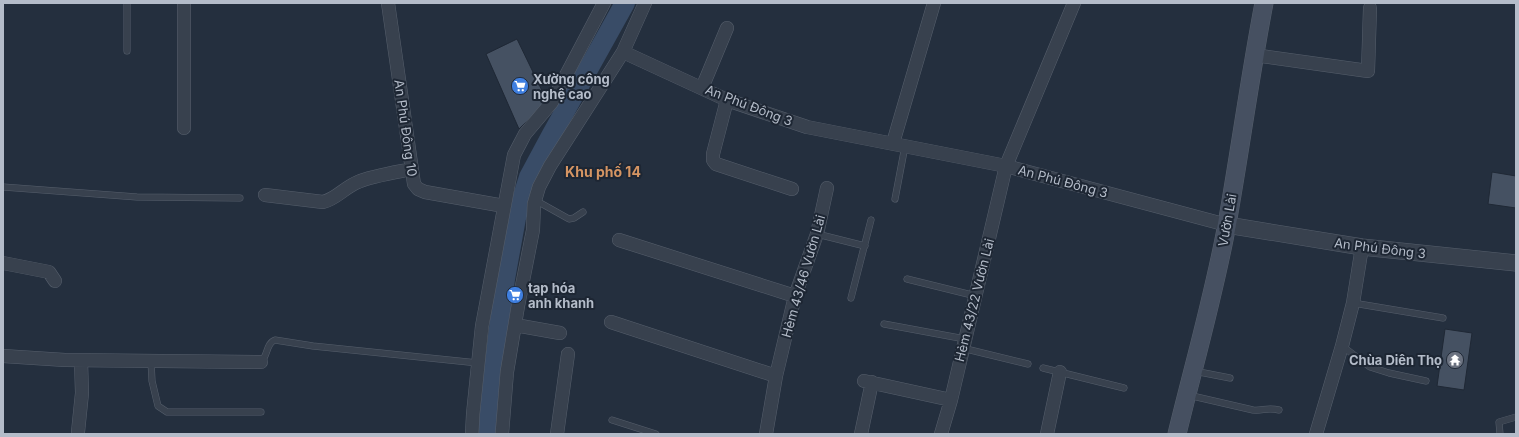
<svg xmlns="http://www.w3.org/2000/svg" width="1519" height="437" font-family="Inter,sans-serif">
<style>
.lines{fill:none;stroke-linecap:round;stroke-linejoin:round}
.river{stroke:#394c67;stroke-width:20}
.building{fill:#455162;stroke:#1f2835}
.service-casing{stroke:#565f6c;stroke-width:7}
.minor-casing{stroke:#565f6c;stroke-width:14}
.tertiary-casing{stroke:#565f6c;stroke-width:17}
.secondary-casing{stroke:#565f6c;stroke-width:19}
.service{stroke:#38414e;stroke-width:6}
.minor{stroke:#38414e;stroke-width:13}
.tertiary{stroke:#38414e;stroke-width:16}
.secondary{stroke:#465061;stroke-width:18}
.labels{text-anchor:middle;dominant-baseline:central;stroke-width:4;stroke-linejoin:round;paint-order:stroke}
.poi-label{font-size:13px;font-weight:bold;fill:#b4bcc9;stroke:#1d2633;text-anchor:start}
.street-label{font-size:13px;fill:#b4bcc9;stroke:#1d2633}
.neighbourhood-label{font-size:14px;font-weight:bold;fill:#d59563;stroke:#1d2633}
</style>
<rect width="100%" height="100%" fill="#242f3e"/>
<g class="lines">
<path class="river" d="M486,434L505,279L516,218L529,177L551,136L625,3"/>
</g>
<path class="building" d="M517,39L547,101L519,129L486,54Z
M1492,172L1516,176V208L1488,204Z
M1445,329L1472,333L1464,390L1437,386Z"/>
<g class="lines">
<defs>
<path id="service" d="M127,51V3
M3,187L137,197L240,198
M895,199L905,146
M535,200L569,219L574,218L583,212
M817,234L865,246
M907,279L976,296
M851,298L871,220
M1353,303L1443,318
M884,324L965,339
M1342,346L1370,367L1389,373L1426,381
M962,348L1028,364
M151,361L152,381L158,406L167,412H261
M261,362C268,356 266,343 275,340L313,346L478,363
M1043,368L1124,388
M1194,371L1230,378
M1188,395L1253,410C1263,411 1267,407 1279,410
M612,420L656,434
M1500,434L1499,422L1516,417"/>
<path id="minor" d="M388,3L414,184L418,189L425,192L504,206
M623,52L727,100L807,127L1006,166L1227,225
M1254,55L1368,71L1370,8
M702,88L727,28
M727,100L713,154V160L716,164L792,189
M184,128V3
M893,143L934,3
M265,195L323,202C336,199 345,187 358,182C371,176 397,172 412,169
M619,240L795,296
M3,263L49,272L55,281
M611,322L776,376
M515,325L560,333
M3,356L65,360L261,362
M864,381L951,400
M78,432L82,393L81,361
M472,434L473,414L482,326L514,155L525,134L552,102L604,3
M502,434L507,372L518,306L533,230L534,204L539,187L550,166L623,52L645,3
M557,434L568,354
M766,434L776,376L795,296L817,234L827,188
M861,434L872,382
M941,434L951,400L1006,166L1074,3
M1047,434L1060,372
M1316,434L1342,346L1353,303L1362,247"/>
<path id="tertiary" d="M1227,225L1362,247L1516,263"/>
<path id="secondary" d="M1177,434C1194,364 1214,295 1227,224C1240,151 1250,76 1264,3"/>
</defs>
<use href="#service" class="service-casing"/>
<use href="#minor" class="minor-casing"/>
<use href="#tertiary" class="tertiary-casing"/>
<use href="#secondary" class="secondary-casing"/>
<use href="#service" class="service"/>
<use href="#minor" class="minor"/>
<use href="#tertiary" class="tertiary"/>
<use href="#secondary" class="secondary"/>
</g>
<defs>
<symbol id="supermarket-disc" viewBox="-11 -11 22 22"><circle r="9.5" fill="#3f7fe0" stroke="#1d2633"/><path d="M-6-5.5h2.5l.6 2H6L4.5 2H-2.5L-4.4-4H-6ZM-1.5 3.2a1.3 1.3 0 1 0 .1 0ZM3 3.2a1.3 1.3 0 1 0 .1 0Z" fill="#fff"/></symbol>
<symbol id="temple-disc" viewBox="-11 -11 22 22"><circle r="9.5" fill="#6b7280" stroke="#1d2633"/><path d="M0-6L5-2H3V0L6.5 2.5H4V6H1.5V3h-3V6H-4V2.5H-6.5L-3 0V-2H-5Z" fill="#fff"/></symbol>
</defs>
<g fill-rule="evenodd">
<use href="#supermarket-disc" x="510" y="76" width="20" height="20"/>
<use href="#supermarket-disc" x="505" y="285" width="20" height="20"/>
<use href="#temple-disc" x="1445" y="350" width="20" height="20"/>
</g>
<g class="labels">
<g class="poi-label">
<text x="533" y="79">Xường công<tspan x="533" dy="15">nghệ cao</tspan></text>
<text x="528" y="288">tạp hóa<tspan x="528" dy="15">anh khanh</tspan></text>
<text x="1442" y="360" text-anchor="end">Chùa Diên Thọ</text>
</g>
<g class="street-label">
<text transform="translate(749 105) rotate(21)">An Phú Đông 3</text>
<text transform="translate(406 128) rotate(82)">An Phú Đông 10</text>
<text transform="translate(1063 181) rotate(15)">An Phú Đông 3</text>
<text transform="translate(1227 220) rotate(-80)">Vườn Lài</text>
<text transform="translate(1380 248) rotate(7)">An Phú Đông 3</text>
<text transform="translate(803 276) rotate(-74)">Hẻm 43/46 Vườn Lài</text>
<text transform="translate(974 300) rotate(-76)">Hẻm 43/22 Vườn Lài</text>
</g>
<g class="neighbourhood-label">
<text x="603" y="171">Khu phố 14</text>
</g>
</g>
<rect width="1519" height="437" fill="none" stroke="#b4bcc9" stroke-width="8"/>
</svg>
